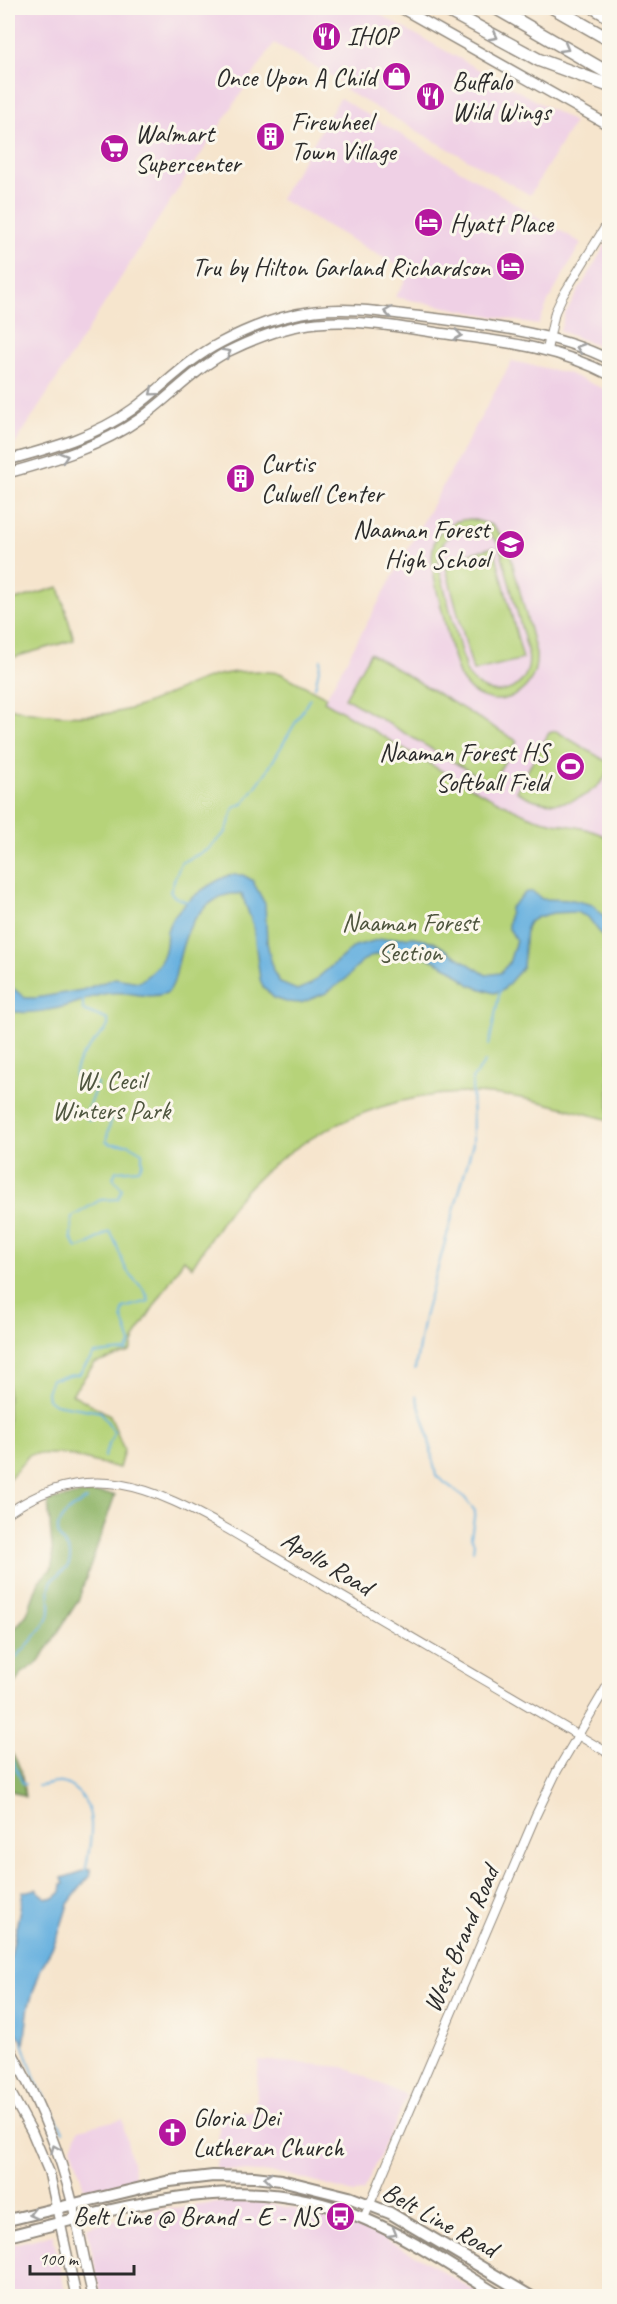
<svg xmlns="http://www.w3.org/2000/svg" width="617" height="2304" font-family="Caveat,sans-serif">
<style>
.built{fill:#efd0e5}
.green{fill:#b6d379;stroke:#707f52;stroke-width:1.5;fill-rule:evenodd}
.forest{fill:#90b569;stroke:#5e704a;stroke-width:1.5}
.water{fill:#67b1df;stroke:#496e85;stroke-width:1.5}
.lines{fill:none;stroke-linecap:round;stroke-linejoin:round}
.stream{stroke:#67b1df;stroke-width:2}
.tertiary-casing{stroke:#90887c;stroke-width:10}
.secondary-casing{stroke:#90887c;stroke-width:12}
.primary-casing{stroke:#90887c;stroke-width:14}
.motorway-casing{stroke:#90887c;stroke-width:15}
.tertiary{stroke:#fff;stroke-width:8}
.secondary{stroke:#fff;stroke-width:9}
.primary{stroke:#fff;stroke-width:10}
.motorway{stroke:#fff;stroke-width:12}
.oneway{stroke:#a0a0a0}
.labels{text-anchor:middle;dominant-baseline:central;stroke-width:6;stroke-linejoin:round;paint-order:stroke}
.poi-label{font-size:26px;fill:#2b2b2b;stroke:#fbf7ec;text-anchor:start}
.park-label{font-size:26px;fill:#4e553e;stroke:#fbf7ec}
.street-label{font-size:26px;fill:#2b2b2b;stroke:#fbf7ec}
</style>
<rect width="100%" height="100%" fill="#fbf7ec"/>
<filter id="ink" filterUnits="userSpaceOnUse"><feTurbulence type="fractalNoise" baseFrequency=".0167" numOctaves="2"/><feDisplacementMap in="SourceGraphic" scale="12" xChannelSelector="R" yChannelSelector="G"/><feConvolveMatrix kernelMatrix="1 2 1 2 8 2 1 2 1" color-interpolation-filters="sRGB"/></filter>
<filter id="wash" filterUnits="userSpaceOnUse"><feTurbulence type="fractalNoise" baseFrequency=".008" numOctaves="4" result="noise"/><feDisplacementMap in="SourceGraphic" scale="24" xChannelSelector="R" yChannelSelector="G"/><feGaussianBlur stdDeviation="1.35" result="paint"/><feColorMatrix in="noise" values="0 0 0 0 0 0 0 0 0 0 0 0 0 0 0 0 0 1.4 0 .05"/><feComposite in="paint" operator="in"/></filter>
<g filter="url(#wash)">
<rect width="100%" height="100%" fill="#f6e5cd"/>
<path class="built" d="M8,8H368L574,122L530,195L345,90L347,85L274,43L148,235L14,446L8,448Z
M340,98L581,243L548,302L538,325L395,297L410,273L280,199Z
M609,239L610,350H609L560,331L565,314Z
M512,361L567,373L609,391V839L598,832L530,817L483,794L324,701Z
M259,2060L344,2067L407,2096L363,2192L354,2193L285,2174L216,2169L220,2113L255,2111Z
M122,2119L136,2180L92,2190L84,2188L72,2147L79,2129Z
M225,2202H258L291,2208L371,2232L419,2257L482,2296H101L87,2227L150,2211Z
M53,2235L66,2296H8V2245Z"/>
<path class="green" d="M471,519L492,525L507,542L536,653C540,700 484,718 460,677C452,657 448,636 443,615C435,581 413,522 471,519ZM468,527L487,531L499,544L528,653C535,693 485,707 466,671L438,564C438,545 448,531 468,527Z
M494,547L523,659L473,671L444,560Z
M59,587L74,640L8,659V602Z
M370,653L517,741L491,784L345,698Z
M257,671L280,673L326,697L324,701C391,740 456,783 527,815C553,827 585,823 609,839V1120C571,1110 530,1097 490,1094C399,1086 298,1130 238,1199C221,1220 207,1244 192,1267L184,1259L137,1333L130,1352L94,1364L72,1394L110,1415L124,1450L119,1468L63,1454H30L8,1480V708C48,716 90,720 130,709C164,700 194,678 229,673C238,671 248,672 257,671Z
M556,731L609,763C610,773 604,780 596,787C573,808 541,807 516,791L549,733Z"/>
<path class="forest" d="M98,1493L115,1495L78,1601L39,1662L21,1674L8,1695V1637L27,1614L39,1581L51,1569L53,1559L48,1501L82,1494Z
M8,1750C21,1761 23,1780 25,1797L8,1789Z"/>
<path class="water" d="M229,875H243L252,880L265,904L267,942L273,971L280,983L297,990L309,985L355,946L381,939L414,937L434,942L486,975L500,973L509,963L516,940L508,927L510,908L526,892H533L542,899L573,900L593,905L609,922V945L588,917L576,912L553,913L538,917L529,922L526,928L523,967L503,990L494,993L470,985L451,969L408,948L374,955L362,961L346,979L326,993L301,1003L286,1002L274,998L263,987L260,979L253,925L242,895C234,892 222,895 215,900C190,915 183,940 177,968C175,977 174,986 167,993C148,1000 131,991 112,993C100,993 88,999 76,1003C56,1010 29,1015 8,1011V984L25,998H36L82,990L115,978L139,982C153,972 164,962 166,945C167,940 166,935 167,931C174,906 207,885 229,875Z
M90,1869V1875L68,1904L58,1936L40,1971L29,2005L24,2044L8,2019V1971L23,1892L36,1889L46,1898H54L61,1892L62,1885L64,1884L62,1878Z"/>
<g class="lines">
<path class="stream" d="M315,687L321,660
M190,903L175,897L170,891L181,863L207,850L226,832L234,808L244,803L267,771L310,698
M83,999V1010L108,1020V1026C98,1041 72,1058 75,1079L90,1077L97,1084L85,1115L89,1120L105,1113L111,1120L106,1141L111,1144H128L142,1152V1163L139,1169L116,1171L113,1178L122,1189L118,1199L100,1200L72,1217L71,1238L77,1248C89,1247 98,1236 110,1232C118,1244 120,1257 126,1269C133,1281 146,1287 149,1301L123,1308L122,1317L131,1343L126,1351L94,1354L79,1374L52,1379L47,1392L48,1399L55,1404L101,1412L114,1432L104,1457
M489,1045L500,990
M415,1369L424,1317L473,1143L472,1079L485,1062
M416,1396L427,1430L436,1476L464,1497L475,1511L471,1537L474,1543L473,1550
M8,1666C19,1654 43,1631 49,1616C53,1605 45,1590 53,1579C60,1572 69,1571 70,1558C71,1549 64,1545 60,1538C51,1520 73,1507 86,1500
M8,1757L12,1760L23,1784H25
M38,1786C45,1786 50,1783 57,1783C62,1782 70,1785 74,1789C100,1808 90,1845 85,1873
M23,2043L36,2082L63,2131"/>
</g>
</g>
<g filter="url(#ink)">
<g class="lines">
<defs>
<path id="tertiary" d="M547,350L555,312L562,297L610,219
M8,1513C88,1457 153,1487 229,1530L610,1754
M364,2218L535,1817L557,1771L610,1681"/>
<path id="secondary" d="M401,8L610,126
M8,460C52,448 96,436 133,409C163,387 187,360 220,343C250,327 282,315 315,311C349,307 381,312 415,316C474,323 557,332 610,360
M8,473C55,460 100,447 141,418C170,397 195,369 227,352C255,338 286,326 317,323C358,319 399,327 439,333C498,341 556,346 610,375
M8,2045C31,2087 53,2133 66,2180C78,2218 83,2258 93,2296
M8,2088L32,2132L49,2172L76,2296"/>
<path id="primary" d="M8,2220L170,2181L213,2176L254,2177L281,2180L349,2197L390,2213L530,2296
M8,2236C129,2206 243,2166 365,2219C412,2239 456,2270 500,2296"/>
<path id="motorway" d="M443,8L539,60L610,86
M496,8L610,74
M554,8L610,40
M595,8L610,17"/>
</defs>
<use href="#tertiary" class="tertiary-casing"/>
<use href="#secondary" class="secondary-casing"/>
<use href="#primary" class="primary-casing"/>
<use href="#motorway" class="motorway-casing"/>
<use href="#tertiary" class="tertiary"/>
<use href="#secondary" class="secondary"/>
<use href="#primary" class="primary"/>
<use href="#motorway" class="motorway"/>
</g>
<defs><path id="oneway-chevron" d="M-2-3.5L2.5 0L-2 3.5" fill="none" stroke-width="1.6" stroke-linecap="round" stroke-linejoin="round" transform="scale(1.5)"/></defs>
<g class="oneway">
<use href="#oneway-chevron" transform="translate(494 36) rotate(28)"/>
<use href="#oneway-chevron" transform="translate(565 48) rotate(30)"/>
<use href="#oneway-chevron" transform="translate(388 312) rotate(-172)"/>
<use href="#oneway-chevron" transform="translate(458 335) rotate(8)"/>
<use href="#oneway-chevron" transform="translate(580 348) rotate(-161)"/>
<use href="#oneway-chevron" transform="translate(227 353) rotate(-29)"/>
<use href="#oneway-chevron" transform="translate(153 392) rotate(140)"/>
<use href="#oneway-chevron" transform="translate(64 457) rotate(-18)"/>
<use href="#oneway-chevron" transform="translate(55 2149) rotate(-113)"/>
<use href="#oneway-chevron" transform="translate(268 2178) rotate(-174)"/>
<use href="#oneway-chevron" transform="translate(33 2214) rotate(167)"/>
<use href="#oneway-chevron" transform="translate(393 2233) rotate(30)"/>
</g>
</g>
<defs>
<symbol id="restaurant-disc" viewBox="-11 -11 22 22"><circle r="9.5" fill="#b5179e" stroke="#fbf7ec"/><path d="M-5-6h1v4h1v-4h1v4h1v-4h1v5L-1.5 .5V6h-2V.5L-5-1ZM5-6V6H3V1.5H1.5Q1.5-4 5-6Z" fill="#fff"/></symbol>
<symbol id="shop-disc" viewBox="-11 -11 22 22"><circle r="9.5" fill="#b5179e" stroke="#fbf7ec"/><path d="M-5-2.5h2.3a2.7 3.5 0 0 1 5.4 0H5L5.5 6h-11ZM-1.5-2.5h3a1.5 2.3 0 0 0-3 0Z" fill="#fff"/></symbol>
<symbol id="building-disc" viewBox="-11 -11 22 22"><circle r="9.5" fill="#b5179e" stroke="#fbf7ec"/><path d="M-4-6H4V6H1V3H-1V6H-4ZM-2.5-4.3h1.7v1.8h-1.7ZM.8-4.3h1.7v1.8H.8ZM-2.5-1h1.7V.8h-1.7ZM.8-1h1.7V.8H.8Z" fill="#fff"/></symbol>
<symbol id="supermarket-disc" viewBox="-11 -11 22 22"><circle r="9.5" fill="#b5179e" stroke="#fbf7ec"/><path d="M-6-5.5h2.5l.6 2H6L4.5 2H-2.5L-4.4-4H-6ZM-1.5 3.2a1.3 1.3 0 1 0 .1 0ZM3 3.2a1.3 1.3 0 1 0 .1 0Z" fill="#fff"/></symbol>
<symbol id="hotel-disc" viewBox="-11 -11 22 22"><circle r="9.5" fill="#b5179e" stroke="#fbf7ec"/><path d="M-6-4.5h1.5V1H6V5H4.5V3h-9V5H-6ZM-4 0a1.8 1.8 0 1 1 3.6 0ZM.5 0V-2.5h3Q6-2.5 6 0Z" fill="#fff"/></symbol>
<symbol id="school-disc" viewBox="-11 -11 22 22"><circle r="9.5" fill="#b5179e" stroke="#fbf7ec"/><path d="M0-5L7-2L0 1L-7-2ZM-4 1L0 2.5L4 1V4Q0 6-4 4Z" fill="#fff"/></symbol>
<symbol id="stadium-disc" viewBox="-11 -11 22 22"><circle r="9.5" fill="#b5179e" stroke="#fbf7ec"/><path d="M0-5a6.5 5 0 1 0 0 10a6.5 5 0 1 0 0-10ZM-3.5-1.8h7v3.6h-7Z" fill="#fff"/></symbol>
<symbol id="church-disc" viewBox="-11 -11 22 22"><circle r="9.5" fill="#b5179e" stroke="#fbf7ec"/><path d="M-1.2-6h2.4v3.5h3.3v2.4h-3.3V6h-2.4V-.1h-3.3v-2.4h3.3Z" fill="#fff"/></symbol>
<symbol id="bus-disc" viewBox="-11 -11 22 22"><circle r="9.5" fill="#b5179e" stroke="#fbf7ec"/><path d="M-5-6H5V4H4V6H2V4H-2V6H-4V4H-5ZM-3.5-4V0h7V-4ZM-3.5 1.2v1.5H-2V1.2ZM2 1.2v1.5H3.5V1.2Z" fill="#fff"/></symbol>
</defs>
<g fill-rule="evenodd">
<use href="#restaurant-disc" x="310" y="20" width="33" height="33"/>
<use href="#shop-disc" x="380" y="60" width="33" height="33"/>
<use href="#restaurant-disc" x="414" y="80" width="33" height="33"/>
<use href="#building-disc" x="254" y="120" width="33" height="33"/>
<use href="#supermarket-disc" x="98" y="132" width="33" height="33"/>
<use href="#hotel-disc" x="412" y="206" width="33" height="33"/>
<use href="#hotel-disc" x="494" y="250" width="33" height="33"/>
<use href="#building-disc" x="224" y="462" width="33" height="33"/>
<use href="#school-disc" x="494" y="528" width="33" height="33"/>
<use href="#stadium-disc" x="554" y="750" width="33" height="33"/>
<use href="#church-disc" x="156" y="2116" width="33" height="33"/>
<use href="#bus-disc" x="324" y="2200" width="33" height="33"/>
</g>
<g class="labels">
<g class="poi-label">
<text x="347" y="36">IHOP</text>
<text x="376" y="77" text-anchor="end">Once Upon A Child</text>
<text x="452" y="81">Buffalo<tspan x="452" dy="30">Wild Wings</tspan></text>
<text x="291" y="121">Firewheel<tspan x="291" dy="30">Town Village</tspan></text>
<text x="135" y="133">Walmart<tspan x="135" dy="30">Supercenter</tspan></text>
<text x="450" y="223">Hyatt Place</text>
<text x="490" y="267" text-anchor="end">Tru by Hilton Garland Richardson</text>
<text x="261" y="463">Curtis<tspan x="261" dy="30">Culwell Center</tspan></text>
<text x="489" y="529" text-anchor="end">Naaman Forest<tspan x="489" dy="30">High School</tspan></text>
<text x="549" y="752" text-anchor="end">Naaman Forest HS<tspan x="549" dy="30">Softball Field</tspan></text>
<text x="193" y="2117">Gloria Dei<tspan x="193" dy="30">Lutheran Church</tspan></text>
<text x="320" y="2216" text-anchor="end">Belt Line @ Brand - E - NS</text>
</g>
<g class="park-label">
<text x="410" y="922">Naaman Forest<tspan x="410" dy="30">Section</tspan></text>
<text x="111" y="1080">W. Cecil<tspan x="111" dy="30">Winters Park</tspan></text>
</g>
<g class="street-label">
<text transform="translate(327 1563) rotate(31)">Apollo Road</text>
<text transform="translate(461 1939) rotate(-67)">West Brand Road</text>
<text transform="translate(440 2220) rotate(29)">Belt Line Road</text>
</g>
</g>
<rect width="617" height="2304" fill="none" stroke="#fbf7ec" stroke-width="30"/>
<path d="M30 2265v9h104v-9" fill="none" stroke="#2b2b2b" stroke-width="3"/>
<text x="39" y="2265" font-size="18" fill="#2b2b2b" stroke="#fbf7ec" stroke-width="4.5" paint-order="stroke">100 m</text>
</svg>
